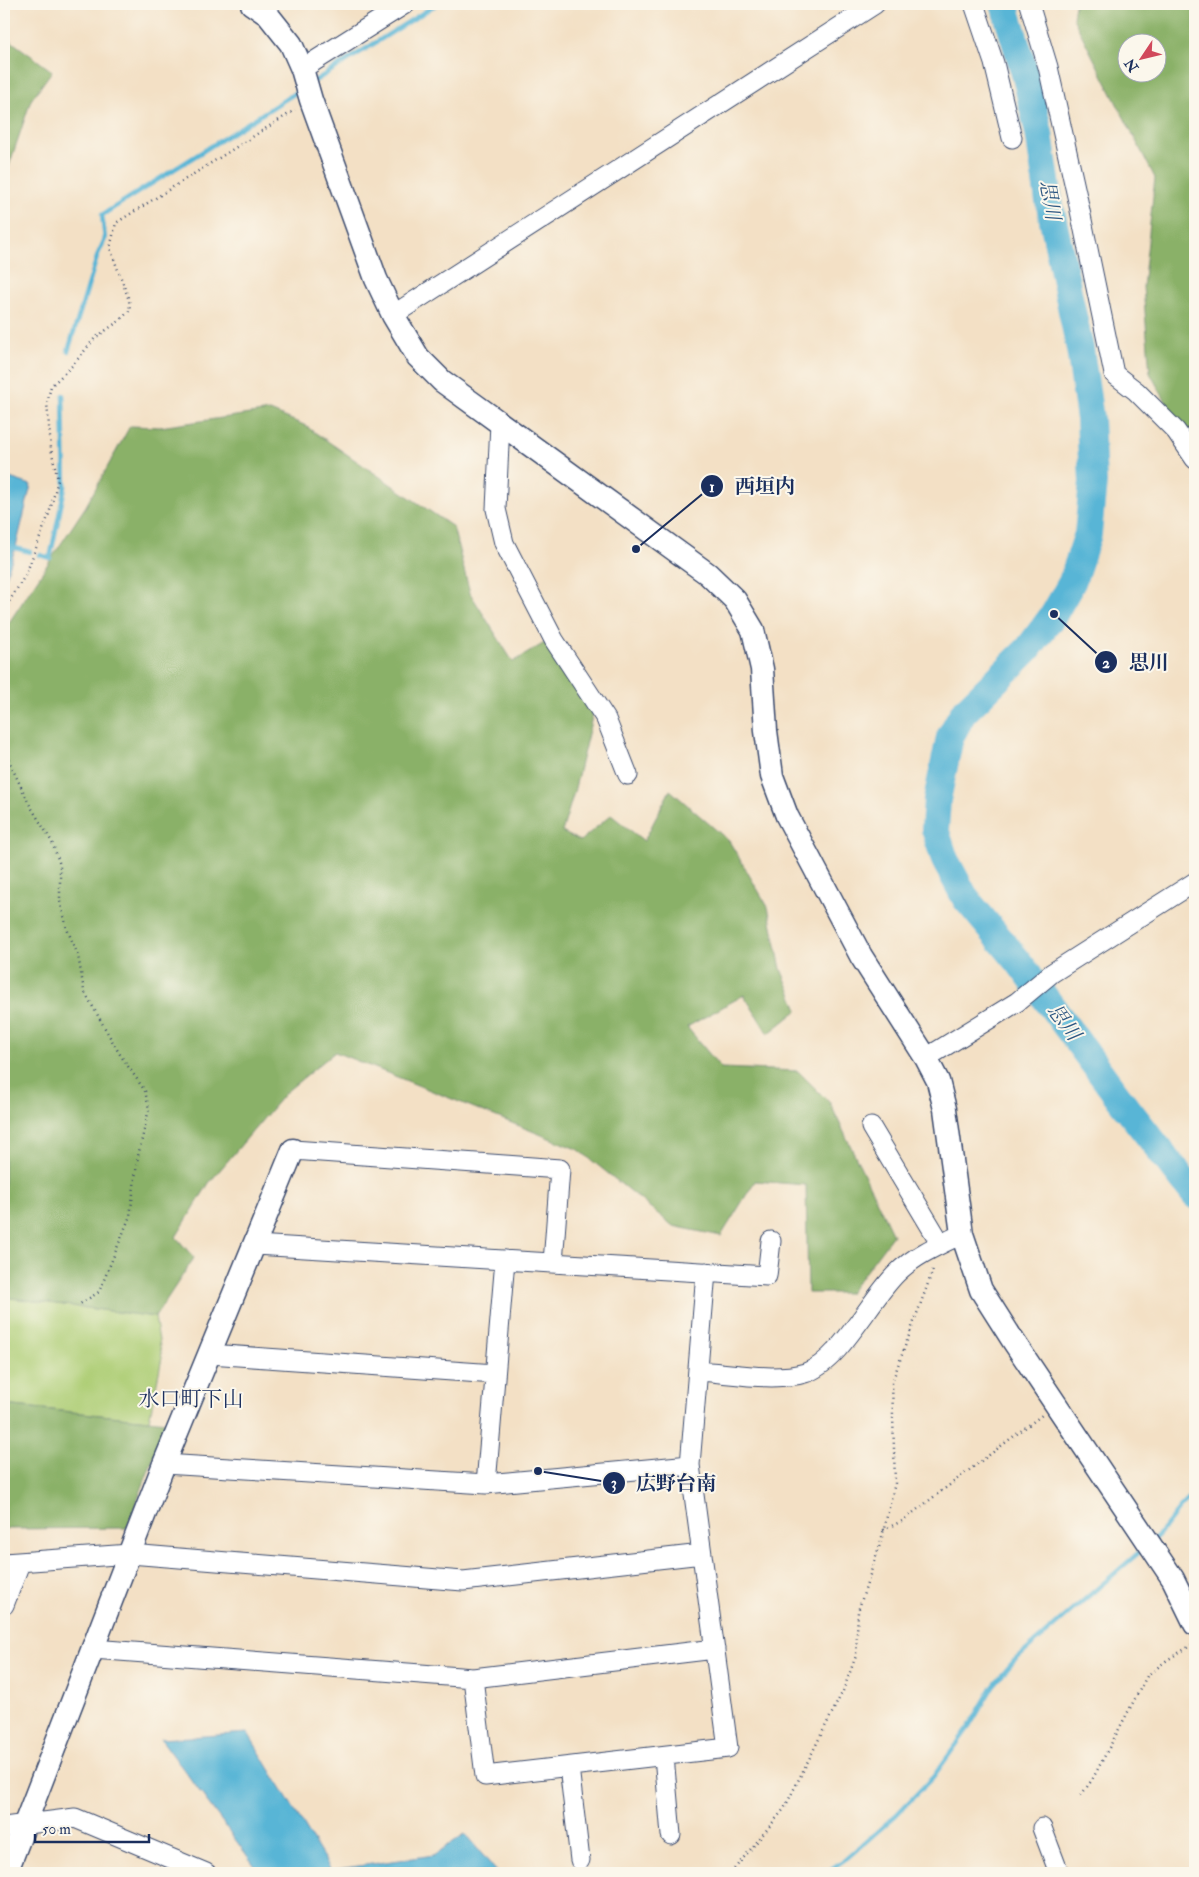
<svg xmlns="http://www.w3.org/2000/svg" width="1199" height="1877" font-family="'IM FELL Double Pica','Noto Serif JP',serif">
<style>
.green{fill:#aece76;stroke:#647e6a}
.forest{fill:#8ab167;stroke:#527062;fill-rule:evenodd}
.water{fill:#58b5d6;stroke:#3a729a}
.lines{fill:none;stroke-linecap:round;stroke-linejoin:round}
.stream{stroke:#58b5d6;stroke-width:4.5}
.river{stroke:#58b5d6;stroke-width:28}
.minor-casing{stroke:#3b4a6d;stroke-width:21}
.tertiary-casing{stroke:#3b4a6d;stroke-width:25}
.path{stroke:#3b4a6d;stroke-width:2.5;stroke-dasharray:1 4;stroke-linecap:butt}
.minor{stroke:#fff;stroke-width:19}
.tertiary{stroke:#fff;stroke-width:22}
.labels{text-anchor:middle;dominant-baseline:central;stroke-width:4;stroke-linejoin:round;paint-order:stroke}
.water-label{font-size:20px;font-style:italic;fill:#2d5782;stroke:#fbf7ec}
.quarter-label{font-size:21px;fill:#1b2f5e;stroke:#fbf7ec}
.leader{fill:none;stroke:#1b2f5e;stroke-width:2}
.callout-dot{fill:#1b2f5e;stroke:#fbf7ec;stroke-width:2}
.mark-label{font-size:15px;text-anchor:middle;font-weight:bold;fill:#fff}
.callout-label{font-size:20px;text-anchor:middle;font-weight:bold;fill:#1b2f5e;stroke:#fbf7ec;stroke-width:4;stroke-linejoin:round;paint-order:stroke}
</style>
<rect width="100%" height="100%" fill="#fbf7ec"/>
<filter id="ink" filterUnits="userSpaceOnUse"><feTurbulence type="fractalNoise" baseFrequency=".02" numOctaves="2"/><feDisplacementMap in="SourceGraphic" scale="10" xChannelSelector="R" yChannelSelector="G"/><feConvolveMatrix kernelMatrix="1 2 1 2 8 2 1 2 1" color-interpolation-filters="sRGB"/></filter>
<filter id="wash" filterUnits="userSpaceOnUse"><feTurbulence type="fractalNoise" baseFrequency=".0096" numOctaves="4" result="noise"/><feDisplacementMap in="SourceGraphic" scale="20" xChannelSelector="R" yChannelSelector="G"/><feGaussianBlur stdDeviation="1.12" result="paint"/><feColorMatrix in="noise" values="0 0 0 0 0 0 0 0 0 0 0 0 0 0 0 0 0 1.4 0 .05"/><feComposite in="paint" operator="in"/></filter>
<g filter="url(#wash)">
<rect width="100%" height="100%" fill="#f3e0c5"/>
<path class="green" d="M4,1297L155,1317L162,1358L149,1420L4,1405Z"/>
<path class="forest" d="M1075,4H1195V445L1182,431L1150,373L1143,287L1155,178L1073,18ZM1126,42H1156V72H1126Z
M4,36L52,71L31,100L4,181Z
M270,411L304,425L453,527L470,593L513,662L546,642L594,709L574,792L562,832L580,841L611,815L644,841L670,790L729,841L768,907L781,969L798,1010L768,1034L744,995L687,1027L721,1068L798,1071L830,1103L893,1235L849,1293H808L806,1185L755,1181L721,1236L673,1226L579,1150L335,1052L286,1092L209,1183L176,1237L194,1258L155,1317L4,1297V630L86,506L130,426L160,427Z
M4,1405L167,1422L127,1528L4,1529Z"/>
<path class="water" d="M4,476L31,485L17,543L4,583Z
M248,1733L331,1870L434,1855L465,1834L498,1873H260L161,1739Z"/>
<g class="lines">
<path class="stream" d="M313,82L437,4
M68,351L98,254L105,239L102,215L300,90
M15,548L30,552
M40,555L50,558L65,487L63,395
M1153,1540C1169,1526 1178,1505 1195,1495
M825,1873L847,1858L896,1815L933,1777L969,1727L993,1686L1014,1661L1144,1548"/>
<path class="river" d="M1004,4L1026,77L1039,133L1049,201L1080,349L1090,419L1093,482L1088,534L1072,582L1054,614L1028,649L963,713L950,737L937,800L935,829L945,860L966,899L1018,961L1119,1098L1195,1195"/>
</g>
</g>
<g filter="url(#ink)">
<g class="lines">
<defs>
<path id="minor" d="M974,4L994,63L1012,138
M1029,4L1048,67L1078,201L1114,374L1136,391L1176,431L1195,459
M302,69L405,4
M393,315L875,4
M500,423L496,509L504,543L554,640L606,719L628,775
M926,1058L1017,1002L1052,973L1195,882
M871,1127L941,1244
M293,1150L560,1169L553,1263
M255,1245L767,1276L771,1241
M210,1354L495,1374
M698,1371C730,1373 774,1382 805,1373C840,1362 870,1299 897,1273C915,1255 939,1245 962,1234
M164,1464L486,1484L690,1465
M486,1484L505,1260
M4,1563L130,1554L463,1581L702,1554
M4,1605L20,1563
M93,1649L473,1678L715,1649
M473,1678L485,1776L728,1748L690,1465L706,1272
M664,1756L671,1835
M569,1767L580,1860
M4,1827L75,1818L206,1873
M1042,1828L1059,1873"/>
<path id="tertiary" d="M252,4L268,15L291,44L302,69L311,100L376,279L393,315L418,357L442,381L708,574L735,600L753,630L762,669L766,731L772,776L787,816L861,956L926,1058L938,1081L945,1109L962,1234L981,1290L1014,1342L1173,1579L1195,1624
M6,1873L164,1464L293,1150"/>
</defs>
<use href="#minor" class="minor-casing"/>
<use href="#tertiary" class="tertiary-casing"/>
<path class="path" d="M4,610L26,574L49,514L58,480L51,449L47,403L51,386L73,365L95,338L119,321L130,310L129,300L110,248L116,223L295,110
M4,750L28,802L52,842L60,865V901L67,929L78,955L84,991L119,1053L145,1091L149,1109L138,1156L130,1216L99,1292L80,1304
M883,1530L902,1521L1042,1415
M1081,1795L1092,1780L1147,1676L1167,1660L1195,1643
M731,1873L784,1809L843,1691L856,1656L858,1611L881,1541L895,1483L892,1382L934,1267"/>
<use href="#minor" class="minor"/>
<use href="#tertiary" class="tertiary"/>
</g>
</g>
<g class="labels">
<g class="water-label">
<text transform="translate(1050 200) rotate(80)">思川</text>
<text transform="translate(1064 1022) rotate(53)">思川</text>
</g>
<g class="quarter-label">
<text x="191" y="1399">水口町下山</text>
</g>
</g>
<path class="leader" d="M636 549L712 486M1054 614L1106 662M538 1471L614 1483"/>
<g class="callout-dot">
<circle cx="636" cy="549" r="5"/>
<circle cx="1054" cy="614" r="5"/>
<circle cx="538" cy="1471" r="5"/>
<circle cx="712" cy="486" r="12"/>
<circle cx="1106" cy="662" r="12"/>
<circle cx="614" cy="1483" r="12"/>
</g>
<g class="mark-label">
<text x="712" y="492">1</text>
<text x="1106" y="668">2</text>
<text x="614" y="1488">3</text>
</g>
<g class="callout-label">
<text x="765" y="493">西垣内</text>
<text x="1149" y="669">思川</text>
<text x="676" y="1490">広野台南</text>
</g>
<rect width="1199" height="1877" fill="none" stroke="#fbf7ec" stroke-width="20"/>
<g transform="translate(1142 58) rotate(235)"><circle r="24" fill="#fbf7ec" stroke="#a1a7b3"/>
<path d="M0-4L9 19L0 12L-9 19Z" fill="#d1495b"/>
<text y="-8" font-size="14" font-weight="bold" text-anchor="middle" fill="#1b2f5e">N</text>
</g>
<path d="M35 1834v8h114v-8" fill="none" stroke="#1b2f5e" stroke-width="2.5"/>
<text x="42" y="1834" font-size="15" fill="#1b2f5e" stroke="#fbf7ec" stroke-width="4" paint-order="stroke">50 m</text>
</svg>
